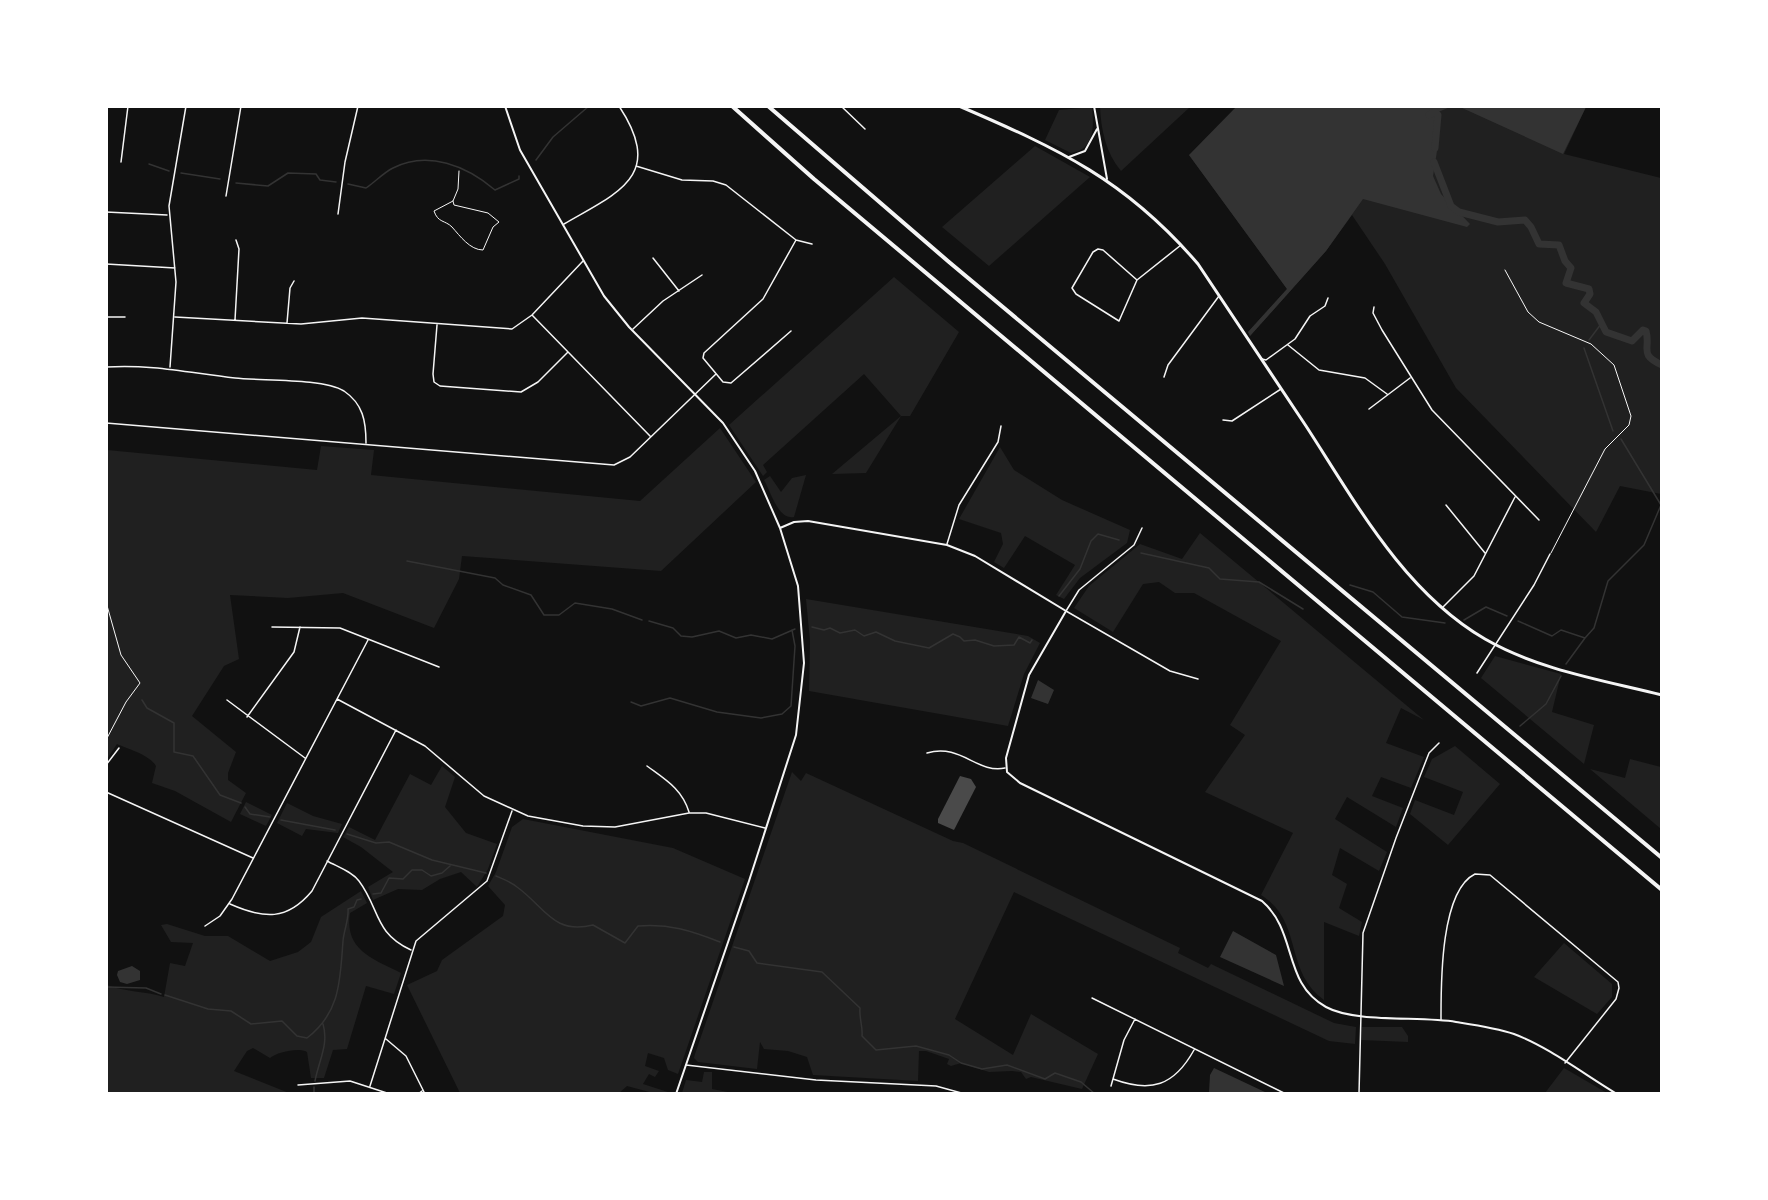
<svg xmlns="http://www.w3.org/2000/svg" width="1768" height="1200" font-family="'Roboto Serif',serif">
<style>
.green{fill:#202020}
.water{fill:#333}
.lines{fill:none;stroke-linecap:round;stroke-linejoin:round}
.stream{stroke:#333;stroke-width:1.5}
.river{stroke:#333;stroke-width:7}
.building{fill:#4a4a4a}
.path{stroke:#f5f5f5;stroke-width:1}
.service{stroke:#f5f5f5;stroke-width:1}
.minor{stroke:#f5f5f5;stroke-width:1.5}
.tertiary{stroke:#f5f5f5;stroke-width:2}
.secondary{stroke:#f5f5f5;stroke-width:3}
.motorway{stroke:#f5f5f5;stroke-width:4}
</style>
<rect width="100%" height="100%" fill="#111"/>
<path class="green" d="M1092,107C1094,125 1095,150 1071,153L1045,140L1059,110Z
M1100,107V106L1190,107L1121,171C1106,153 1101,130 1100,107Z
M1328,107H1586L1564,154L1661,178V494L1620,486L1596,532L1456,388L1385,264L1352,215L1326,251L1250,336L1248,332L1287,289L1189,155Z
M1035,146L1090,177L989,266L942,227Z
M894,277L959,332L910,416H901L866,473L832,474L901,416L864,374L763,465L767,472L763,476L729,425Z
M720,428L756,482L661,571L462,556L459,579L434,628L343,593L288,598L230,595L239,659L224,666L192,716L236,752L228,773V780L246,793L231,822L175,791L152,783L156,766C150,755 128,749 117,744L107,759V450L317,470L321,446L374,450L371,475L640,501Z
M1000,447L1014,470L1062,500L1130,530L1127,543L1080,578L1064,599L1056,595L1075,565L1025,536L1004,568L994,562L1003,544L1001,533L959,519Z
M806,475L794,517C778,520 771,492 764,480L770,476L781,492L792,478Z
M1200,533L1424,720L1401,708L1386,743L1424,757L1411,788L1381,777L1372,796L1403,808L1396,827L1347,797L1335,819L1387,852L1379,871L1340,848L1332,875L1347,884L1339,908L1362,922L1359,936L1324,922V1000C1283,970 1304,922 1261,895L1293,833L1205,792L1245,735L1230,725L1281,641L1194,593H1175L1159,582L1143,584L1113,632L1074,608L1089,586L1140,544L1182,559Z
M806,599L1028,636L1040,643L1024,674L1008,726L809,691L810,641Z
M1495,656L1561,674L1552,712L1594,725L1584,764L1481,678Z
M1455,746L1500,784L1448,845L1410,814L1415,800L1454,815L1463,792L1424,777L1432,759Z
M1630,759L1661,767V829L1590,769L1625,778Z
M442,766L455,777L445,807L466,833L497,844L488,869L477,887L461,872L440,879L422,890L398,889L373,900L368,887L393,872L361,847L343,837L349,827L375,840L410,774L431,785Z
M792,772L801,781L806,773L953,841L963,843L1180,948L1178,953L1208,968L1211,964L1334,1023L1356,1027L1355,1044L1329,1041L1014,892L955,1019L1013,1055L1031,1014L1098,1054L1082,1089L1031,1077L1026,1079L1021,1072L1012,1071L989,1072L961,1063L951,1066L947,1064L949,1059L926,1051H919L918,1081L813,1075L807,1057L788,1051L764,1049L760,1042L757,1069L698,1062L694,1058L695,1054Z
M246,802L272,815L266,826L240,814Z
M287,803L313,816L342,824L338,833L306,829L302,836L277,823Z
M523,819L673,848L745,879L678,1074L668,1070L664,1058L648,1053L645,1066L659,1071L655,1077L649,1074L643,1084L671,1093H653L627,1086L618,1094L460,1093L407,985L437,971L442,960L503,916L505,905L488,886L496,872L512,827Z
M361,891L367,903L350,913C344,950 373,959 401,973L394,994L366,986L347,1049L333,1050L324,1078H311L307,1052C299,1047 277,1052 270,1058L253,1048L247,1051L234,1071L289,1093H107V985C125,992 145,991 164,997L170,963L185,966L193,943L171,942L161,925L167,924L205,936H228L270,961L298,952L311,942L321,917Z
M1564,943L1612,984V997L1597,1014L1534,977Z
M1362,1027H1402L1408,1036V1042L1361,1040Z
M1564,1068L1607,1093H1545Z
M704,1072H712V1089L733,1093H682L686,1080L702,1082Z"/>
<path class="water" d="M1236,107H1450L1436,113L1437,151L1433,176L1441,194L1470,224L1467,227L1363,199L1326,251L1250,336L1248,332L1287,289L1189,155Z
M1460,107H1586L1563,154Z
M1038,680L1054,690L1048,704L1031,698Z
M1233,931L1276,955L1284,986L1220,957Z
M132,966L140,971V980L127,984L120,982L117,975L118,971Z
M1214,1068L1267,1093H1209L1210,1075Z"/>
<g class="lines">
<path class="stream" d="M536,160L553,137L589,106
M149,164L169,171
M181,173L220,179
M236,183L268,186L288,173L316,174L320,180L336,182
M348,184L366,188C375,182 383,173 393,168C428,150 467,166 495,190L519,179V176
M1589,340L1601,324
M1584,348L1613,431
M1141,553L1209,568L1220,579L1259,582L1303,609
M407,561L495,578L503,585L531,595L544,615H559L575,603L612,609L642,620
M1350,585L1373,592L1402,617L1445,623
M1059,596L1080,569L1091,541L1098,534L1119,540
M1464,620L1486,607L1507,616
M649,621L673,628L681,636L692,637L719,631L736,638L751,635L772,639L795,629
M1518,621L1552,636L1561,630L1585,638L1594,628L1608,581L1644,545L1661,505L1621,439
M812,627L824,630L830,628L840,633L855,630L864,636L876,632L895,641L929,648L953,634L960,637L964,641L975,640L994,646L1014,645L1019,637L1030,643L1032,640
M1566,664L1585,638
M142,700L147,708L174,723V752L193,756L220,795L241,803
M631,702L641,706L670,698L717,712L761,718L782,714L791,706L795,646L792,630
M1520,726L1546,704L1561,676
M245,807L250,814L270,817
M281,820L335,830
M347,834L376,843L389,842L432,860L486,873
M496,876C503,879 511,882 517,887C545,907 553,935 593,925L625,943L638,926C668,923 692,931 720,942
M373,894L381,893L389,878L403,879L412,870H422L431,876L442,873L450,866
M734,947L749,951L757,963L822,972L860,1008C859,1019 863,1026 862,1036L876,1050L916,1046L949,1055L961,1063L982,1069L1007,1065L1045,1079L1055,1073L1081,1082L1095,1094
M106,987L146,988L161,994
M165,995L208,1009L231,1011L251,1024L282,1021L297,1036L307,1038C341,1012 340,979 343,941C344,930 349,919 348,909L354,907L357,900L361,899
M315,1081C319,1060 329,1044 323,1024
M314,1094V1087"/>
<path class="river" d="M1429,115L1435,112L1438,115L1435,148
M1434,162L1451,206L1459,212L1498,222L1525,220L1531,227L1539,244L1559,245L1565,261L1571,268L1566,283L1589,289L1590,294L1584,303L1596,312L1606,332L1632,341L1643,330L1646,331C1651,349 1638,354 1662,365"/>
</g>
<path class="building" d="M960,776L971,779L976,787L954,830L938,823V819Z"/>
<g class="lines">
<path class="path" d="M453,201L454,205L488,213L499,222L493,227L483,250C470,250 460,236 452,227C445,220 438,223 434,211L453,201L458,189L459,171
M106,602L121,655L140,683L126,702L106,740"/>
<path class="service" d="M1505,270L1528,312L1539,322L1591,344L1614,365L1631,416L1629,425L1605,449L1551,553"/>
<path class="minor" d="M841,106L865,129
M121,162L128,106
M636,166L682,180L713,181L726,185L796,240L812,244
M226,196L241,106
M106,212L167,215
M338,214L345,162L358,106
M564,224C619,192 665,176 619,106
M653,258L679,291
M106,264L175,268
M1137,280L1103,250L1098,249L1093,252L1072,288L1076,294L1119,321L1137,280L1181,245
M1374,307L1373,313L1382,330L1432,410L1539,520
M532,315L650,436
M106,317H125
M175,317L301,324L362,318L512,329L532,315L583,261
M235,320L239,249L236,240
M287,323L290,288L294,281
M437,325L433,374L434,382L440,386L521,392L538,382L568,352
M633,329L663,301L702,275
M791,331L731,383L723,382L703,358L704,353L763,299L796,240
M1288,345L1319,370L1365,378L1387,394
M1262,359L1266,360L1295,339L1310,316L1325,306L1328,298
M106,367C152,364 190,373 235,378C262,381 323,378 344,391C363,404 366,421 366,443
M170,367L176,282L169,206L186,106
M1164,377L1168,365L1219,296
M1369,409L1410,378
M1223,420L1232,421L1281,389
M106,423L614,465L630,457L716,374
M1446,505L1485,553
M1142,528L1134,545L1079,590L1066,611L1170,671L1198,679
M947,544L959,505L998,442L1001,426
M1443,607L1474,576L1515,497
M272,627L340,628L439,667
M1477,673L1534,585L1550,554
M337,699L425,746L484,796L528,816L583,826L615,827L689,813H706L765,828
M227,700L305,758
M247,717L294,652L300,627
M927,753C961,743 977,774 1005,768
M106,765L119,748
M647,766C666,780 682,789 689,812
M106,792L253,858
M327,861C338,867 351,871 359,881C380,909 374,933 411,950
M230,904C264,919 287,921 312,891L396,730
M205,926L220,916L232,899L368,640
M1092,998L1286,1094
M1441,1020C1441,985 1440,891 1475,874L1490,875L1618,982L1619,988L1616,999L1565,1063
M386,1039L406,1056L425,1094
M686,1065L816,1080L936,1086L965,1094
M1113,1079C1151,1093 1174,1086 1194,1050
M298,1085L350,1081L390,1094
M370,1086L416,941L487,881L512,811
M1111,1086L1124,1040L1135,1019
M418,1094L422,1091
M1359,1094L1363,933L1396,838L1429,753L1439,743"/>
<path class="tertiary" d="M505,106L520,150L604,296L629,327L723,423L755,471L780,528L798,586L804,663L796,735L749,881L676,1094
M1094,106L1107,179
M1069,157L1085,151L1097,129
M780,528L794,522L808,521L947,545L975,556L1066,611L1029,675L1006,758L1007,772L1020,783L1262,901C1298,932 1282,983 1326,1007C1355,1023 1421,1016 1456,1022C1475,1025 1496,1028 1514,1034C1549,1047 1585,1075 1617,1094"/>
<path class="secondary" d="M959,106C1059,149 1126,180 1198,264C1234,318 1270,372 1306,426C1356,503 1404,592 1485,639C1539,670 1602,680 1662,695"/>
<path class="motorway" d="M732,106L814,179L1662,890
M768,106L949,262L1662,858"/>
</g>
<rect width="1768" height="1200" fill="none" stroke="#ffffff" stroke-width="216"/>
</svg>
